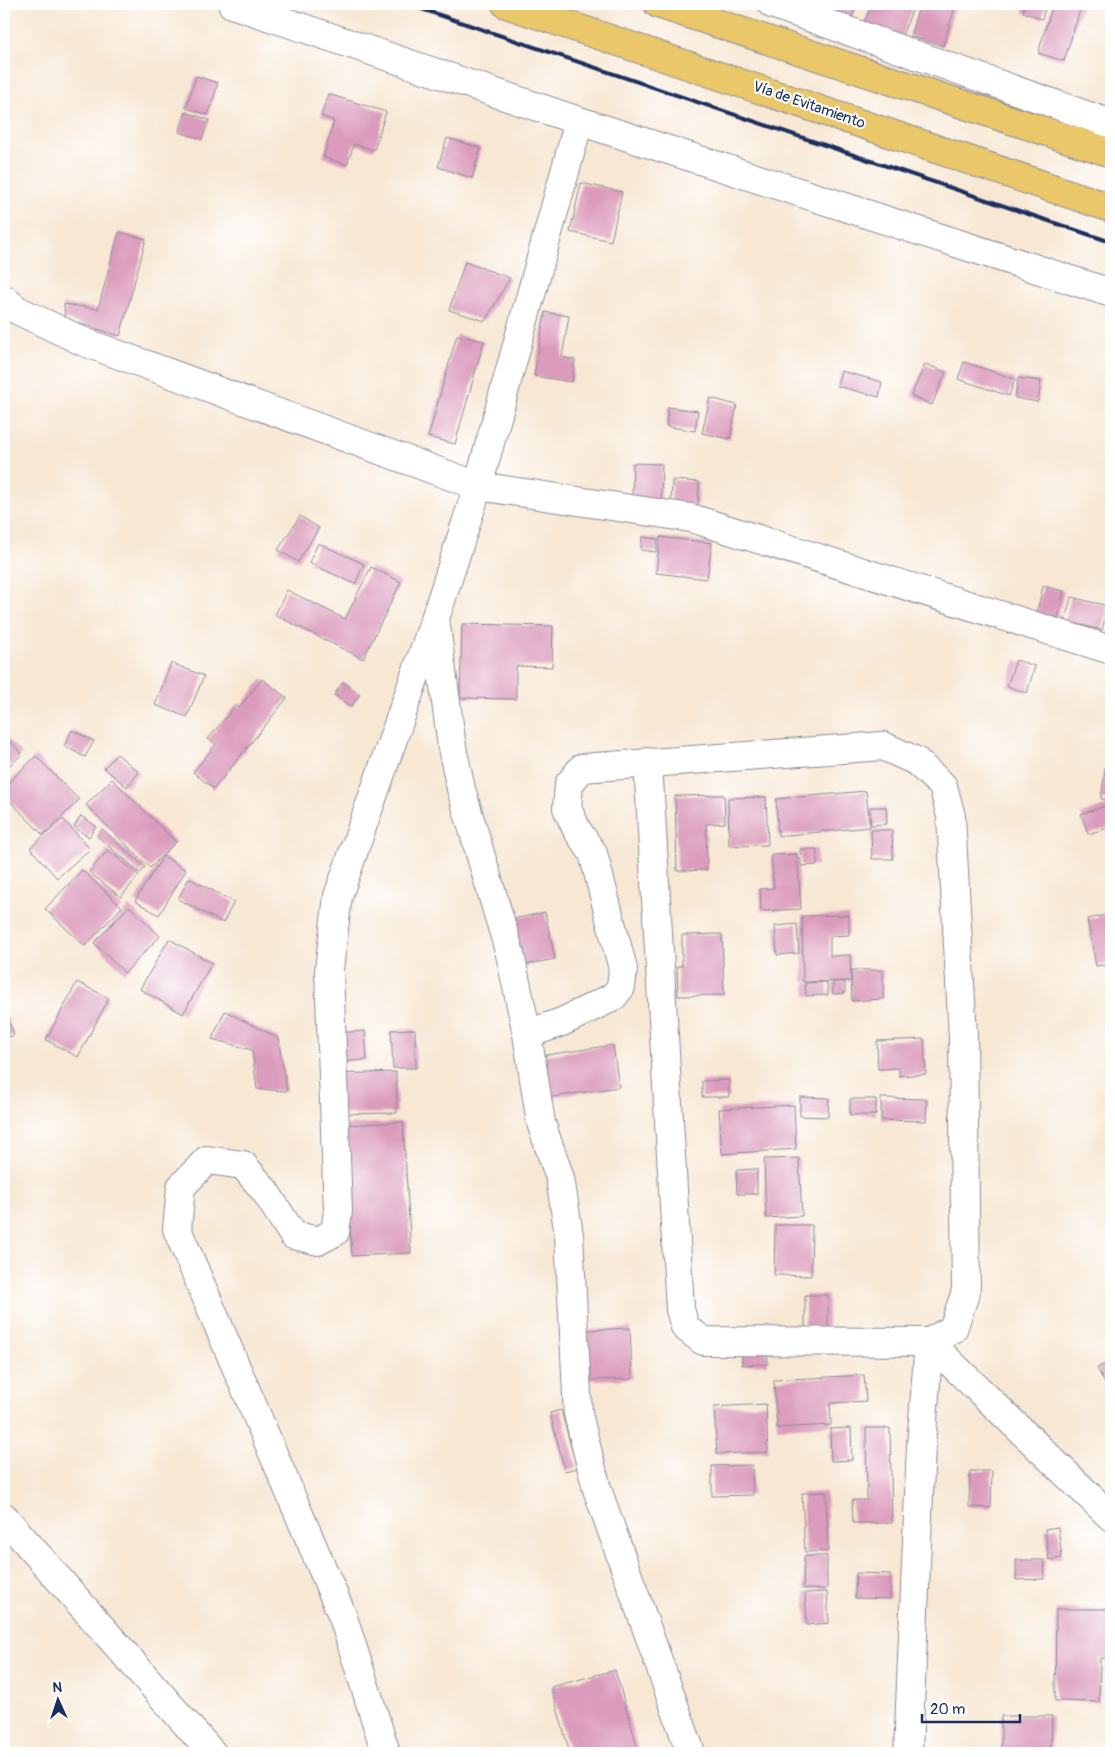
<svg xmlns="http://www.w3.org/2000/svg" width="1115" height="1757" font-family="Pangolin,sans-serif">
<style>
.building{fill:#db9bbc}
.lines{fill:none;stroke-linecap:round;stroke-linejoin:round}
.minor-casing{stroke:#898b98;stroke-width:30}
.trunk-casing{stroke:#898b98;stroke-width:30}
.minor{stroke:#fff;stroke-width:28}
.trunk{stroke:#eac769;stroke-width:28}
.rail{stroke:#1b2f5e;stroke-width:4}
.labels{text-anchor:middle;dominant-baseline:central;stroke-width:4;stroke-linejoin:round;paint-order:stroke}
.street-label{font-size:15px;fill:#1b2f5e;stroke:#fff}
</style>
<rect width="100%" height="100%" fill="#fff"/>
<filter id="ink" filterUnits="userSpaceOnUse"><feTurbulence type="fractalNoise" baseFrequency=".02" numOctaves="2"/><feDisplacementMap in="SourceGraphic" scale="10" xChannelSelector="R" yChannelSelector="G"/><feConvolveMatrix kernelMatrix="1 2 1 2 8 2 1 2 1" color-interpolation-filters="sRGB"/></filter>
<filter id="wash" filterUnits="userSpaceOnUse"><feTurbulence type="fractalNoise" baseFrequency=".0096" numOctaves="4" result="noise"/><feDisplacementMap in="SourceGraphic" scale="20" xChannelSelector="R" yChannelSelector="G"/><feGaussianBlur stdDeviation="1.12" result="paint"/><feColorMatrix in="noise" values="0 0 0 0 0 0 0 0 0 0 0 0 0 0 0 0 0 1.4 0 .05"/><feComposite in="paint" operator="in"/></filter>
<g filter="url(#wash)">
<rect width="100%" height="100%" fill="#f7e7d3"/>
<g id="blocks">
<path class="building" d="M818,4H858L850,21L817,6Z
M872,4H915L900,40L863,25Z
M920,4H956L943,46L910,36Z
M1025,4L1046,5L1042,19L1023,12Z
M1053,4H1082L1064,61L1038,53Z
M196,76L218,83L208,115L186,108Z
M328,94L386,112L374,150L354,144L347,165L323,157L334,121L321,116Z
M186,112L209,120L202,139L179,132Z
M447,138L481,148L472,178L438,167Z
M581,183L622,192L611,241L570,232Z
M119,232L146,239L120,336L65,319L64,304L98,309Z
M465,262L510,278L485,321L449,310Z
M545,312L569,316L562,357L575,360L572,382L534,376Z
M457,335L484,341L455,444L428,437Z
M964,362L1015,379L1009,396L958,379Z
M925,364L946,372L932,405L911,396Z
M841,371L882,382L879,397L837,386Z
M1018,378L1041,381L1038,402L1015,398Z
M710,398L737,405L730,439L702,433Z
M668,407L698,411L695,431L666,426Z
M633,463L662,464L661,501L632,499Z
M672,480L699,482L698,505L671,503Z
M300,516L319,528L298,562L278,550Z
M642,537L658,539L656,552L641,550Z
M660,537L712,543L707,579L656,573Z
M318,543L364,564L355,584L309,563Z
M371,567L401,582L363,659L275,615L287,590L345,619Z
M1043,586L1064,591L1057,621L1036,615Z
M1071,597L1108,606L1102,630L1065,621Z
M462,624L553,626L552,667L516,666V699L460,698Z
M1016,660L1035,666L1027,693L1007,686Z
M171,663L204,676L187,717L155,705Z
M262,679L287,698L214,789L193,772L216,744L208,739L236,705L239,708Z
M343,682L360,694L351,707L334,695Z
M72,730L94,741L85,757L64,746Z
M1110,730H1111V800L1101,799Z
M4,735L22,754L4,771Z
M117,754L139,772L127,787L104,768Z
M36,756L79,800L43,835L4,795V787Z
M112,779L176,842L150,868L86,805Z
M866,791L870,827L778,836L776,799Z
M724,795L725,823L706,824L707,870L677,871L675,796Z
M766,797L768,845L729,846L728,798Z
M1111,804V827L1088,834L1081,814Z
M870,807H886L887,824L871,825Z
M81,816L96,826L89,837L74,827Z
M63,819L90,849L57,878L30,848Z
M102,829L145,867L140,873L97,836Z
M871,830H892L893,859H872Z
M800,849H817V865L801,866Z
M108,850L139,875L121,897L89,872Z
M797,854L801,909L761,911L760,889L774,888L771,855Z
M163,856L186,870L159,915L135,901Z
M82,870L122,907L85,946L45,909Z
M189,878L234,902L223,923L178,899Z
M129,906L160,936L125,973L94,943Z
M545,912L555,959L519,966L509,920Z
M1111,914V964L1096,966L1087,919Z
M849,915V935L830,936V956L850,955L851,981L803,982L802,916Z
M797,924L799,953L777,955L775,926Z
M722,934L724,995L678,996L677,966H682V935Z
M169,939L212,963L183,1014L140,989Z
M851,970H883V999L852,1001Z
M77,982L109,998L78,1057L46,1040Z
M827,982L828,995L806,996L805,983Z
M833,982H845V993L833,994Z
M225,1011L278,1038L287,1091L257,1089L252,1050L212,1039Z
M5,1012L14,1035L4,1039V1013Z
M415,1029L416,1068H393L391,1030Z
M365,1031L367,1060L337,1062L335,1033Z
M924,1039L926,1074L899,1076V1068L878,1069L877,1041Z
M613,1045L619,1087L539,1099L533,1057Z
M396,1072L397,1113L336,1114L335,1074Z
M729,1080V1097H702V1081Z
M800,1097L829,1098L828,1117L800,1116Z
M881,1098L927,1099L926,1121L881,1120Z
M850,1099H876V1115H850Z
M794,1105L796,1149L722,1154L719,1109Z
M403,1122L411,1253L352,1256L343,1125Z
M799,1158L802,1216L766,1218L764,1159Z
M757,1169V1194H737L736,1170Z
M775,1225H812L811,1276L774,1275Z
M805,1295H828V1334H805Z
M630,1328L632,1379L588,1380L587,1330Z
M767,1349L768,1364L742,1365V1351Z
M1111,1361V1395L1097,1368Z
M864,1375L866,1401L830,1403L831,1425L777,1428L774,1380Z
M766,1404L768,1452L717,1454L714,1407Z
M561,1410L577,1468L565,1471L550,1413Z
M851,1428L852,1460L831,1461L830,1429Z
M866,1428H890L892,1523H853L852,1500H867Z
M752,1465L753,1495L712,1496V1466Z
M970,1471H992L991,1508L969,1507Z
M826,1492L828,1551L805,1552L802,1493Z
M1058,1527L1062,1558L1049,1560L1045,1529Z
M804,1556H827V1589H803Z
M1016,1560H1045L1044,1579L1016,1580Z
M856,1573L890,1574V1599L855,1598Z
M827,1592L829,1623L807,1625L805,1593Z
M1056,1609H1111V1658H1100L1099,1702L1055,1701Z
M615,1670L639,1753H570L551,1687Z
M1001,1716H1052L1051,1752L1001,1751Z"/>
</g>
</g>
<g filter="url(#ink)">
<use href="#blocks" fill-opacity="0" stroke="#898b98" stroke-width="1"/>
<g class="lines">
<defs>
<path id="minor" d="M232,4L579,121L1111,293
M772,4L1111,124
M4,299L17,310L84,342L478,486L691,518L1111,650
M435,619L452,747L461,789L510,954L527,1034L562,1022L613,997L621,987L623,969L593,853L577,830L567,808L569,784L582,768L883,746L916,761L943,786L951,816L963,1037L966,1291L953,1329L929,1342L921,1446L908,1753
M648,762L680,1309L685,1327L703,1341L929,1342L1111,1517
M527,1034L541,1123L560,1178L569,1235L578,1414L597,1489L691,1753
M4,1517L212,1753
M386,1753L343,1617L177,1229L181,1187L207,1160L243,1165L265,1191L293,1235L318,1241L335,1232L338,1211L329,969L338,896L435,619L478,486L579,121"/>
<path id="trunk" d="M506,4L1111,208
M658,4L1111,153"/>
</defs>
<use href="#minor" class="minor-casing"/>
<use href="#trunk" class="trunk-casing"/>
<use href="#minor" class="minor"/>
<use href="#trunk" class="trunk"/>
<path class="rail" d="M407,4L1111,242"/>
</g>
</g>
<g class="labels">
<g class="street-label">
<text transform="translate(809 105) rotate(19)">Vía de Evitamiento</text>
</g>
</g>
<rect width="1115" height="1757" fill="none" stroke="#fff" stroke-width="20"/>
<g transform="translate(58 1700) rotate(357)" stroke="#ffffff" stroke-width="4" paint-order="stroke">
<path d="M0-4L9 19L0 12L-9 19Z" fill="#1b2f5e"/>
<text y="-8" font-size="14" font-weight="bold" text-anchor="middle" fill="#1b2f5e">N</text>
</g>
<path d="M922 1714v8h98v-8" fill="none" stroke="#1b2f5e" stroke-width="2.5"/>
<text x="930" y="1714" font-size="15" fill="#1b2f5e" stroke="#ffffff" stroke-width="4" paint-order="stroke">20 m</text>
</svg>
